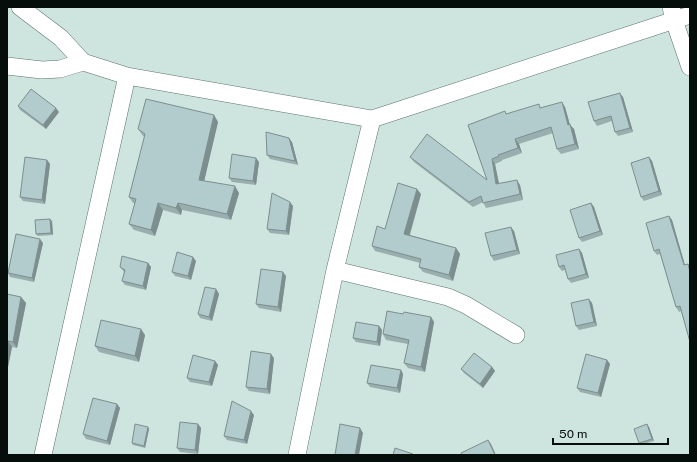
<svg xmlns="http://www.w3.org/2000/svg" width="697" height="462" font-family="'Public Sans',sans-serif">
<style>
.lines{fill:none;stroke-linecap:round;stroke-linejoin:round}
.minor-casing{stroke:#5d736d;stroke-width:18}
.minor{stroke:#fff;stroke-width:17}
.wall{fill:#99afaf}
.shaded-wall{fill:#7d8e8f}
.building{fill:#b2cbcc;stroke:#7d8e8f}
</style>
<rect width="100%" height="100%" fill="#cde5de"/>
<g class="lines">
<defs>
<path id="minor" d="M20,7L61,38L83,62
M671,7L674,20L690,67
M7,66L42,70L60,69L83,62L127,76L372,119
M335,270L448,297L466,305L516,335
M43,455L127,76
M297,455L335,270L372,119L690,15"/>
</defs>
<use href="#minor" class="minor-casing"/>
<use href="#minor" class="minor"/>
</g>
<path class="wall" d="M623,97L633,132L618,136L615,132L612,121L597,126L594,121Z
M18,106L59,112L46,129L20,110Z
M565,107L570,125L574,129L579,149L561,154L557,149L553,133L519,144L522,153L502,160V161L495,164L499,184L520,185L523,200L486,208L483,202L473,207L414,162L410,157L487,180L468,125L507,114L542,108Z
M214,115L218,122L204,181L239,193L231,220L182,210L181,215L163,210L155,236L134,230L129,224L135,203H133L129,197L145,137L143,136L138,129Z
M292,142L298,165L270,159L267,155Z
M649,157L652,161L662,195L644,201L641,197Z
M47,160L50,164L45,204L23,201L20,197Z
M259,162L256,185L232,182L229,178Z
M421,194L410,235L456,248L460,254L453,281L423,272L419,267L420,263L375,251L372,246L385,229Z
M591,203L594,207L603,235L582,242L579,238Z
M293,206L289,235L270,233L267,229Z
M669,216L672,220L685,265L688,264L690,267V342L681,311L679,312L676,307L660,254L657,255L654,251Z
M52,221L53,235L38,236L36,234Z
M514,231L520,254L494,261L491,256Z
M43,243L34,282L10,277L8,273Z
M579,249L582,253L589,278L571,283L568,279L565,270L562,271L559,267Z
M196,261L191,280L175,276L172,272Z
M148,263L151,267L146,290L125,285L122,281L124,272L120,267Z
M286,276L281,312L259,308L256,304Z
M216,289L219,294L212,321L200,318L198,314Z
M7,294L21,297L26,303L17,348L12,347L7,372Z
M592,303L597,326L579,330L576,326Z
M431,317L434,322L425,372L408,368L404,363L408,344L386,340L383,334Z
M379,326L382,330L380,346L356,342L353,338Z
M145,335L139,362L99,352L95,346Z
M274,358L270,394L249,391L246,387Z
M607,360L610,364L601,397L580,392L577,388Z
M215,361L218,365L212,386L190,382L187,378Z
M492,367L495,371L483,388L464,373L461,369Z
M401,370L403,374L400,393L370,387L367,383Z
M117,404L120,408L110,445L86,439L83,434Z
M254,415L247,444L227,440L224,436Z
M198,424L201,428L198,454L180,452L177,448Z
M148,427L149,429L145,448L133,445L132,443Z
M649,427L654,441L640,445L639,443Z"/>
<path class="shaded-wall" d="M620,93L623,97L633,132L630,128Z
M562,102L565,107L570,125L574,129L579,149L575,144L568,125Z
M56,108L59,112L46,129L43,125Z
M214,115L218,122L203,186L199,180Z
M289,138L292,142L298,165L295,161Z
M515,139L519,144L522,153L518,148Z
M649,157L652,161L662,195L659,191Z
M256,158L259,162L256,185L253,181Z
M492,159L495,164L500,189L496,184Z
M47,160L50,164L45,204L42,200Z
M517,180L520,185L523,200L520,194Z
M235,186L239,193L231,220L227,214Z
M417,189L421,194L408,240L404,234Z
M290,202L293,206L289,235L286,231Z
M158,203L163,210L155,236L151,230Z
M178,203L182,210L181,215L176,208Z
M591,203L594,207L603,235L600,231Z
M669,216L672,220L686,269L684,265Z
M50,219L52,221L53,235L51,233Z
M511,227L514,231L520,254L517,250Z
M40,239L43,243L34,282L32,278Z
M456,248L460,254L453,281L449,275Z
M579,249L582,253L589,278L586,274Z
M193,257L196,261L191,280L188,276Z
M148,263L151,267L146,290L143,286Z
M283,272L286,276L281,312L278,307Z
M216,289L219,294L212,321L209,317Z
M21,297L26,303L17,348L13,342Z
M589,299L592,303L597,326L594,322Z
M431,317L434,322L425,372L421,367Z
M379,326L382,330L380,346L377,342Z
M141,329L145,335L139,362L135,356Z
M8,341L12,347L7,372V344Z
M271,354L274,358L270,394L267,389Z
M607,360L610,364L601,397L598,393Z
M215,361L218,365L212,386L209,382Z
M492,367L495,371L483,388L480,384Z
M401,370L403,374L400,393L397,388Z
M117,404L120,408L110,445L107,441Z
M251,411L254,415L247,444L244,440Z
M198,424L201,428L198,454L195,450Z
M647,424L649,427L654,441L652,439Z
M148,427L149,429L145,448L144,446Z
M360,428L363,433L359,455H355Z
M488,440L491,444L496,455H495Z"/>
<path class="building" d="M31,89L56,108L43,125L18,106Z
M620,93L630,128L615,132L611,116L594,121L588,102Z
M146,99L214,115L199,180L235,186L227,214L178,203L176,208L158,203L151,230L129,224L136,199L129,197L145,134L138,129Z
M562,102L568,125L570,124L575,144L557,149L551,127L515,139L518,148L498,155L499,156L492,159L496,184L517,180L520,194L483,203L481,196L469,202L410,157L427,134L487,180L468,125L505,111L506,114L539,104L540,108Z
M266,132L289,138L295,161L267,155Z
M232,154L256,158L253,181L229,178Z
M25,157L47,160L42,200L20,197Z
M649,157L659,191L641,197L631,163Z
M398,183L417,189L404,234L456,248L449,275L419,267L421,259L372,246L377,226L385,229Z
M272,193L290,202L286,231L267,229Z
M591,203L600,231L579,238L570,210Z
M669,216L684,265L688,264L690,272V342L680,306L676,307L659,249L654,251L646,223Z
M50,219L51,233L36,234L35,220Z
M511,227L517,250L491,256L485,233Z
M16,234L40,239L32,278L8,273Z
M579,249L586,274L568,279L564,265L559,267L556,255Z
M177,252L193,257L188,276L172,272Z
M122,256L148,263L143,286L122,281L125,270L120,267Z
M261,269L283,272L278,307L256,304Z
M205,287L216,289L209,317L198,314Z
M7,294L21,297L13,342L8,341L7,344Z
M589,299L594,322L576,326L571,303Z
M387,311L403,314L404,312L431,317L421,367L404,363L409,340L383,334Z
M101,320L141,329L135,356L95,346Z
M356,322L379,326L377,342L353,338Z
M251,351L271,354L267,389L246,387Z
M474,353L492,367L480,384L461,369Z
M586,354L607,360L598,393L577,388Z
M193,355L215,361L209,382L187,378Z
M371,365L401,370L397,388L367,383Z
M93,398L117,404L107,441L83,434Z
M232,401L251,411L244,440L224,436Z
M180,422L198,424L195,450L177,448Z
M135,424L148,427L144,446L132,443Z
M340,424L360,428L355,455H335Z
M647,424L652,439L639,443L634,429Z
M488,440L495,455H462L461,453Z
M395,448L413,454L412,455H393Z"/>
<rect width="697" height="462" fill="none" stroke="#060e0c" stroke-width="16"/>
<path d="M553 438v6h115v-6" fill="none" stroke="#060e0c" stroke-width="2"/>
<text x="559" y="438" font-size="12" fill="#060e0c" stroke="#cde5de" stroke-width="3" paint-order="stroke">50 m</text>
</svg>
